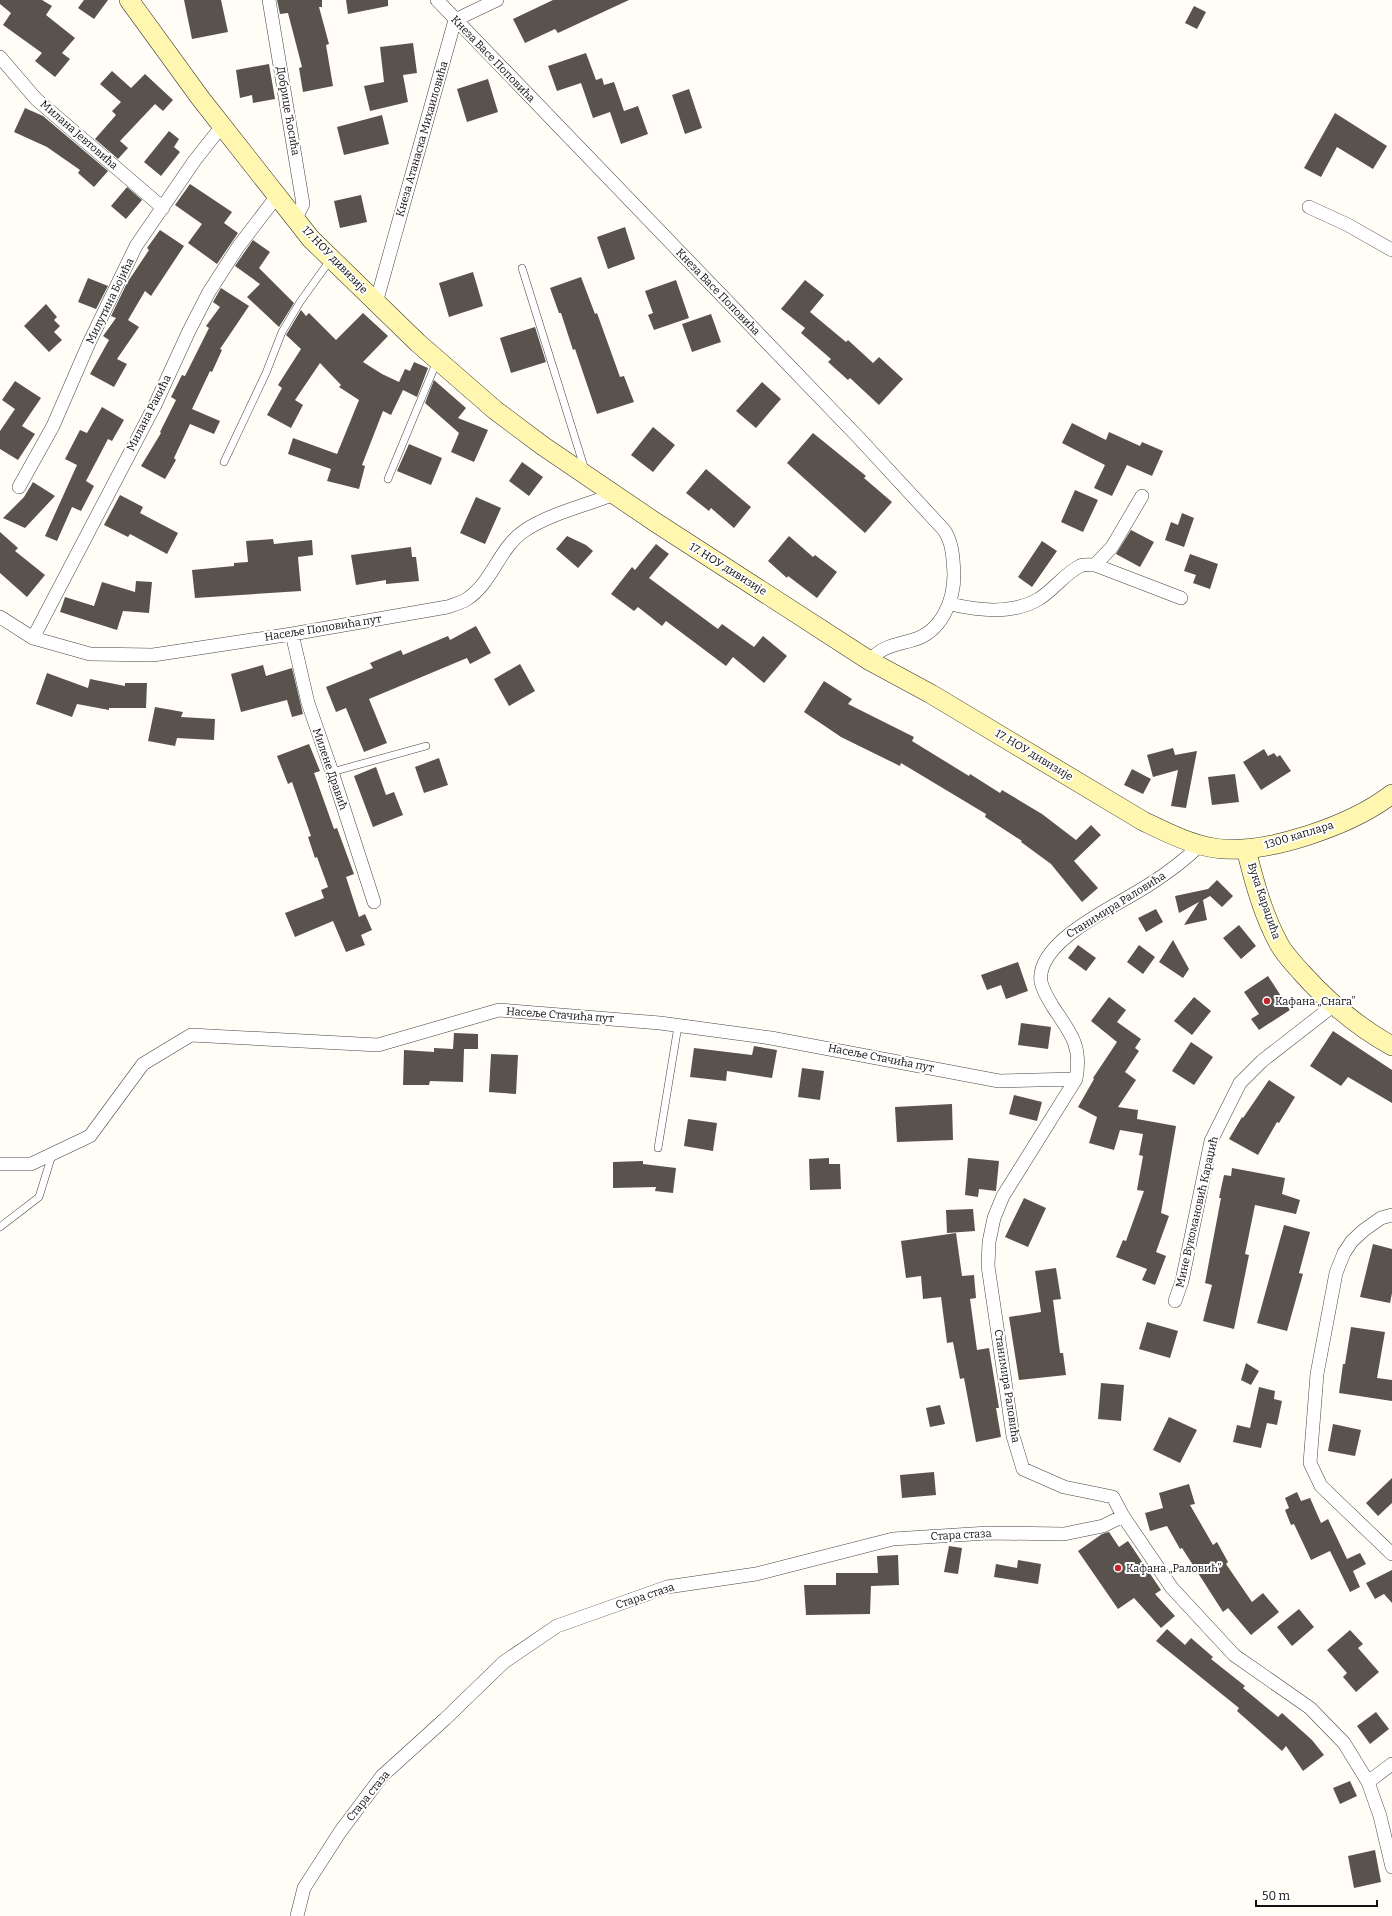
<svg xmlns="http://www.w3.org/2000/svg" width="1392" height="1916" font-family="Bitter,serif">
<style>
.building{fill:#5a524d}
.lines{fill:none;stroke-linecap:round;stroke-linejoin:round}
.lane-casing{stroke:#444;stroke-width:8}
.street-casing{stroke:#444;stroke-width:14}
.secondary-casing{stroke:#333;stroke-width:20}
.lane{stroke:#fff;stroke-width:7}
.street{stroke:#fff;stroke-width:13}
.secondary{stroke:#fff6b0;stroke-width:19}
.poi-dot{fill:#c4262e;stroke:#fff;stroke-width:1.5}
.labels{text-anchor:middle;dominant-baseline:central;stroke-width:4;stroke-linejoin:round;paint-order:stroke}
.street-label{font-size:11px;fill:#111;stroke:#fff}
.poi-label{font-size:11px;fill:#111;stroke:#fff;text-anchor:start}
</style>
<rect width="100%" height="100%" fill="#fffdf5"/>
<path class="building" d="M0,0H42L52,6L46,15L75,38L62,53L70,59L55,77L35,61L42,53L3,25L11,13L0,4Z
M84,0H108L94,19L78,8Z
M184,0H221L228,32L192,39Z
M277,0H322V7H319L329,44L326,45L333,86L303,92L299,68L302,67L288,13L280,14Z
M346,0H388V6L348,14Z
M553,0H629L558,33L555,29L525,43L513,19Z
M1194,6L1206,12L1197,29L1185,23Z
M413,43L417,73L403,75L408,102L370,111L364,86L384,82L380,47Z
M586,53L596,80L602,78L604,85L614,82L624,111L638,106L648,134L621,144L610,112L593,118L581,83L557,91L548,66Z
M269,64L275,99L253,103L252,95L240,98L236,70Z
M112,71L131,88L145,74L173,100L163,111L155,104L120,141L128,148L118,159L95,139L116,115L112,111L121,102L100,84Z
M488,79L498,112L467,122L457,89Z
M689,89L702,128L685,134L672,95Z
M25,108L43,116L108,171L94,187L78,173L80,170L47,147L14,132Z
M1335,113L1387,146L1373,169L1337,147L1321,177L1304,168Z
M382,115L389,144L344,155L337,127Z
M169,131L179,139L174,147L180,152L161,176L144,162Z
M190,184L232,212L224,223L238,233L217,264L188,243L202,224L175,205Z
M127,187L142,200L126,219L111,206Z
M361,195L367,222L340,228L334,201Z
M625,227L635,259L608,269L597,237Z
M160,230L184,246L151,296L145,291L128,320L139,327L117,359L127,364L114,387L90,374L109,340L103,336L116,318L111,316L127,283L149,250L147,248Z
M253,240L270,252L259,268L294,303L279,327L247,297L260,284L235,266Z
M473,272L483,306L449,317L439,283Z
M581,277L595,314L597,313L620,377L624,376L634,402L597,414L575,349L573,350L561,313H559L550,288Z
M88,278L108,286L96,309L78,302Z
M676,280L689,318L654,330L648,315L653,313L645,291Z
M805,280L824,295L810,312L846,342L848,340L873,363L879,357L903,379L879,405L850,378L848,380L828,362L831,359L801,333L805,328L781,309Z
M221,288L249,306L220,349L222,350L212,372L210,371L192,409L220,421L214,434L190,424L174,458L176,460L165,479L141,466L161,433L160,432L176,400L171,397L182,375L185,376L209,328L206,326L220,307L213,302Z
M46,304L57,317L54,320L60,326L54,332L62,340L49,352L24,326Z
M301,310L306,316L309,313L336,340L363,313L388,336L363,362L382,374L399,382L405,369L410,371L414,362L428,368L417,397L403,390L391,415L383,411L362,465L365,466L359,489L327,481L331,469L288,454L293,438L337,454L359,400L339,387L341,385L320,363L295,400L303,405L291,428L267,415L282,388L278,385L301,349L286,335Z
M711,314L721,342L692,352L682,324Z
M535,327L546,362L511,373L500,338Z
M434,380L466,408L458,418L488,430L474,462L451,452L459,433L425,403Z
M15,381L41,398L22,426L35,434L18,460L0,449V431L15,409L2,400Z
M762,382L781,399L756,428L736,411Z
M102,407L124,420L112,441L108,439L86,481L94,486L81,511L72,507L57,541L45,536L77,465L65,459L80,430L87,433Z
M1072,423L1106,440L1109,432L1140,446L1142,442L1163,451L1152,476L1127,465L1112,496L1094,488L1105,465L1062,443Z
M653,427L675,445L653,472L631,455Z
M813,433L866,476L864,478L892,502L865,533L787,463Z
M409,444L442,458L431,485L397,471Z
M522,462L543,477L529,496L509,481Z
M706,469L751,507L734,528L711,508L709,511L686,493Z
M33,482L55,496L25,528L3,518L24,497Z
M1075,490L1098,500L1083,532L1061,522Z
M120,495L143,507L140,513L178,533L167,554L130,534L128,537L104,525Z
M476,497L501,508L485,544L460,533Z
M1182,513L1194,518L1184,547L1165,540L1171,522L1178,525Z
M1131,530L1154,542L1140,567L1116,554Z
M0,532L18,548L15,551L45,575L27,597L0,573Z
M567,536L586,545L593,551L578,568L556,549Z
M789,536L813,557L815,555L837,572L817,598L788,576L787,578L768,561Z
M273,539L274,544L312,540L313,555L298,557L301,591L195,598L192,570L234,566V563L248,562L246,541Z
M1042,541L1057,551L1032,587L1018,577Z
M656,544L669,554L649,578L718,629L722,624L754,647L763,636L787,656L764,683L733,657L726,666L666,621L662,626L638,607L634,611L611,594L632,567L635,570Z
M411,547L412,557H416L419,581L386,584V580L356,585L351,555Z
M1190,554L1218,564L1210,589L1193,583L1196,575L1184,571Z
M136,581L152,582L149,613L123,611L117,630L60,612L65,597L94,606L102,582L135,592Z
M476,626L491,653L470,664L467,658L369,699L387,743L364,752L346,708L336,712L326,687L373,668L370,663L401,650L403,655L448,636L450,640Z
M520,664L535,691L509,706L494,679Z
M263,665L266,676L292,668L303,714L292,717L287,700L241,712L231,674Z
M47,673L88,688L90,679L125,686V683H147L146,708H109V710L77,704L72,717L36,704Z
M824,681L852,699L848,704L914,737L912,741L969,776L970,774L1000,793L1002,790L1042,814L1076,840L1091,825L1101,835L1074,861L1098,888L1082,902L1051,864L1021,842L1022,841L985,817L986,814L901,763L900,766L841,737L804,712Z
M155,707L183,712L181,717L215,719L214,740L177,738L175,746L148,741Z
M309,744L320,771L314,773L334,829L337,828L354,874L346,877L359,917L365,914L372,930L361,935L365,945L346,952L333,921L295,937L285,913L324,898L321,890L328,887L317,857L315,858L308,837L311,836L292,782L288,784L277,756Z
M1173,748L1175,755L1197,751L1186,808L1171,806L1178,770L1153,777L1147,755Z
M1264,749L1268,756L1274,753L1277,757L1280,755L1291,771L1261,790L1243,762Z
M439,758L448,785L424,793L415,767Z
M376,767L386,795L394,792L403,815L373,827L354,776Z
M1132,769L1151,779L1143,794L1124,785Z
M1235,774L1239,802L1212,805L1208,777Z
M1217,880L1233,896L1222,907L1210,896L1203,900L1207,920L1184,925L1199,902L1179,913L1175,896L1208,889Z
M1156,909L1163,922L1146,932L1138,918Z
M1239,925L1256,946L1241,959L1223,938Z
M1173,940L1189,969L1183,978L1159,962Z
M1078,945L1096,958L1086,971L1068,958Z
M1139,945L1155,957L1143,974L1127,962Z
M1018,962L1028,991L1006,999L1001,985L987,990L981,975Z
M1268,976L1290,1010L1259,1030L1251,1019L1259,1014L1244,992Z
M1109,997L1126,1010L1117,1022L1141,1039L1135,1048L1139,1051L1125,1072L1136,1080L1118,1107L1138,1110L1137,1119L1176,1126L1161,1213L1169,1216L1156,1252L1166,1256L1155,1285L1142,1280L1147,1269L1116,1257L1123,1240L1126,1241L1144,1191L1137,1190L1143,1156L1139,1155L1143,1134L1120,1130L1114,1150L1089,1143L1097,1117L1078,1107L1094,1079L1093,1078L1117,1042L1091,1021Z
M1194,997L1211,1011L1192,1035L1174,1021Z
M1021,1023L1051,1027L1048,1049L1018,1045Z
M1333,1031L1392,1070V1103L1348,1077L1341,1086L1310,1066Z
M454,1033L478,1034V1049H458H464L463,1082L430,1081L429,1085H403L404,1050L434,1052V1048L453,1049Z
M1191,1042L1213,1057L1194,1085L1172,1071Z
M754,1046L777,1050L772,1078L727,1071L726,1081L690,1077L694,1048L752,1055Z
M491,1054L518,1055L516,1094L489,1092Z
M802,1068L824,1071L820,1100L798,1097Z
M1269,1080L1295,1097L1279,1123L1277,1122L1258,1155L1229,1139L1242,1117L1243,1118Z
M1014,1095L1042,1102L1037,1121L1009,1114Z
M952,1104L953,1140L897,1142L895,1107Z
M688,1119L717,1123L713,1151L684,1146Z
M829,1158V1164H840L841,1189L810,1190L809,1159Z
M968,1158L999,1161L996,1191L979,1189L978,1197L965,1195Z
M643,1161V1164L676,1168L673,1193L655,1191L656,1187L613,1188V1162Z
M1232,1168L1285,1178L1282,1194L1300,1200L1296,1214L1255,1205L1245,1254L1249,1255L1234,1329L1203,1321L1212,1285L1205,1283L1221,1198H1219L1224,1175L1231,1176Z
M1024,1198L1046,1208L1028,1247L1005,1237Z
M973,1209L975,1231L947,1233L946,1210Z
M1284,1225L1310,1232L1299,1273L1303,1274L1287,1331L1257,1323Z
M956,1233L962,1276L974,1275L976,1298L970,1299L977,1350L989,1348L999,1408H996L1001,1437L976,1442L964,1378L960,1379L953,1342L947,1343L941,1297L923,1299L921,1276L906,1278L901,1241Z
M1373,1244L1392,1249V1293L1390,1303L1360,1297Z
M1056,1268L1061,1299L1053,1300L1060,1353H1063L1066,1375L1019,1380L1009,1317L1041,1312L1035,1271Z
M1147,1322L1178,1331L1170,1358L1139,1349Z
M1351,1327L1385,1332L1377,1378L1392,1380V1401L1339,1393L1343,1364H1345Z
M1246,1363L1259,1371L1251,1385L1241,1380Z
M1101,1383L1124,1385L1121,1421L1098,1419Z
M1259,1387L1275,1391L1274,1399L1282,1401L1277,1425L1267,1423L1261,1448L1233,1442L1237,1425L1250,1428Z
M940,1405L945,1424L930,1427L926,1408Z
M1169,1417L1197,1430L1180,1463L1153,1450Z
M1333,1424L1361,1430L1355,1456L1328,1451Z
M934,1472L936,1495L902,1498L900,1475Z
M1392,1478V1503L1378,1516L1366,1503Z
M1189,1484L1195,1504L1190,1505L1213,1545L1217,1542L1228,1562L1226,1564L1252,1602L1263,1593L1279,1612L1251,1635L1228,1608L1223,1612L1182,1548L1180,1549L1167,1526L1150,1531L1145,1513L1163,1508L1159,1493Z
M1297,1492L1301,1501L1310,1498L1321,1523L1328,1519L1347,1559L1360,1553L1366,1564L1353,1571L1360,1587L1350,1592L1330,1551L1311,1560L1294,1524L1291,1525L1285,1510L1289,1508L1285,1498Z
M1109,1532L1119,1547L1128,1541L1161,1590L1155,1594L1175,1616L1161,1628L1134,1598L1118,1609L1078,1551L1102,1534Z
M949,1546L962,1548L958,1574L944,1572Z
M898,1555L899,1585L871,1586L870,1614L806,1615L804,1585H836V1573H878L877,1556Z
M1018,1560L1041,1564L1038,1584L994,1577L996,1564L1017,1568Z
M1392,1570V1603L1384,1594L1375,1599L1366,1583Z
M1299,1609L1314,1627L1292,1646L1277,1627Z
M1167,1629L1185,1645L1191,1638L1213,1657L1211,1659L1245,1686L1243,1688L1278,1717L1282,1713L1312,1740L1324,1755L1303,1771L1286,1746L1282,1751L1237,1711L1239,1708L1156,1641Z
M1350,1630L1363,1644L1358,1648L1379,1672L1356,1692L1343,1677L1347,1673L1327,1650Z
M1376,1712L1389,1729L1370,1744L1357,1726Z
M1350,1781L1357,1796L1340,1804L1333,1788Z
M1375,1850L1381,1882L1354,1888L1348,1856Z"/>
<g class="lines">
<defs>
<path id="lane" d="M522,268L585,470
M224,462L266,373L282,332L300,302L331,259
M388,479L437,361
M332,772L426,746
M658,1148L678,1026
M0,1227L39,1197L52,1155"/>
<path id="street" d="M269,0L303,204L295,220
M437,0L858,437L944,530C953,543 953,559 954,574C954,602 941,632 913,640C896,645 881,646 870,661
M0,57L36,99L163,208
M1309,207L1348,225L1392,250
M376,303L455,20L497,0
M19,487L53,426L89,343L136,246L195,160L222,126
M1095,565L1181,598
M950,604C977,610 1010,615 1037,600C1052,592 1065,573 1080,566C1084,564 1091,565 1095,565L1112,547L1142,496
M0,617L33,638L90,654L153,655L292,634L447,607C453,605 461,603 467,599C492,583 499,548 524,531C551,513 585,506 614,494
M292,634L308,703L332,772L374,902
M33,638L155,405L189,331L209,292L238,247L277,196
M1200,845C1184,861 1166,874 1147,886C1118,905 1035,941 1041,982C1043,991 1049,1000 1053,1007C1071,1034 1082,1045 1076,1079L1003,1196L994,1218L989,1242L988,1266L1013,1436L1023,1469L1064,1487L1113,1497L1123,1516L1172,1588L1234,1655L1310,1708L1344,1743L1368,1782L1380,1816L1392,1867
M0,1164H31L90,1136L143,1064L191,1035L378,1045L499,1010L660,1023L771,1038L999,1081L1076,1079
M1392,1215L1381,1218L1364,1230L1352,1241L1344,1253L1336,1273L1317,1374L1310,1463L1321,1486L1392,1554
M1175,1301L1182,1281L1211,1141L1240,1083L1262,1061L1334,1005
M1368,1782L1392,1764
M297,1916L304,1888L340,1832L382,1776L445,1719L504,1662L557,1626L667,1587L756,1574L893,1539L988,1533L1064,1534L1103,1526L1123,1516"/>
<path id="secondary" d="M129,0L201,99L311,239L418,343L495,410L543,446L655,522L870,661L931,694L1143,821C1166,832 1189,844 1214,848C1265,856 1352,825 1392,794
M1246,849C1254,881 1263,915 1279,944C1285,955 1294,964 1302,973C1328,1002 1358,1027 1392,1046"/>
</defs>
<use href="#lane" class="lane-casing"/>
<use href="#street" class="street-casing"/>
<use href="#secondary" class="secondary-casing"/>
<use href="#lane" class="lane"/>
<use href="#street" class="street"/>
<use href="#secondary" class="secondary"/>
</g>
<g class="poi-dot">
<circle cx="1267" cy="1001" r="4"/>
<circle cx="1118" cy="1568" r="4"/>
</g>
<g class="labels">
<g class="street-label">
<text transform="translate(493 59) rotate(46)">Кнеза Васе Поповића</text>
<text transform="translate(288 111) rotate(80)">Добрице Ћосића</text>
<text transform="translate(79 135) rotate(41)">Милана Јевтовића</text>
<text transform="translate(422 139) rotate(-74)">Кнеза Атанаска Михаиловића</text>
<text transform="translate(335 260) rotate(46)">17. НОУ дивизије</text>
<text transform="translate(718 292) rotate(46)">Кнеза Васе Поповића</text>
<text transform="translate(110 301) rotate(-64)">Милутина Бојића</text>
<text transform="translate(149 413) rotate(-63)">Милана Ракића</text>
<text transform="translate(728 569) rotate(32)">17. НОУ дивизије</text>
<text transform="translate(323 628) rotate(-9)">Насеље Поповића пут</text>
<text transform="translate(1034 755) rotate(31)">17. НОУ дивизије</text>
<text transform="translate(330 769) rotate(71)">Милене Дравић</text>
<text transform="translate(1299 835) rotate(-17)">1300 каплара</text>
<text transform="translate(1264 901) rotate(71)">Вука Караџића</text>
<text transform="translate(1116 905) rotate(-32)">Станимира Раловића</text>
<text transform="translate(560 1015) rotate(4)">Насеље Стачића пут</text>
<text transform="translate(881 1058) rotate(11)">Насеље Стачића пут</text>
<text transform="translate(1197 1212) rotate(-77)">Мине Вукомановић Караџић</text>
<text transform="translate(1007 1386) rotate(81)">Станимира Раловића</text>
<text transform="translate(961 1535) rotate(-3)">Стара стаза</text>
<text transform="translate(645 1596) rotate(-18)">Стара стаза</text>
<text transform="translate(368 1796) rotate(-51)">Стара стаза</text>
</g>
<g class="poi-label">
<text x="1275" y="1001">Кафана „Снага”</text>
<text x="1126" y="1568">Кафана „Раловић”</text>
</g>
</g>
<path d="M1256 1900v6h121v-6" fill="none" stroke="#111111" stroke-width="2"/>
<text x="1262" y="1900" font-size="12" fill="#111111" stroke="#ffffff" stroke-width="3" paint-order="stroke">50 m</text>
</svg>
